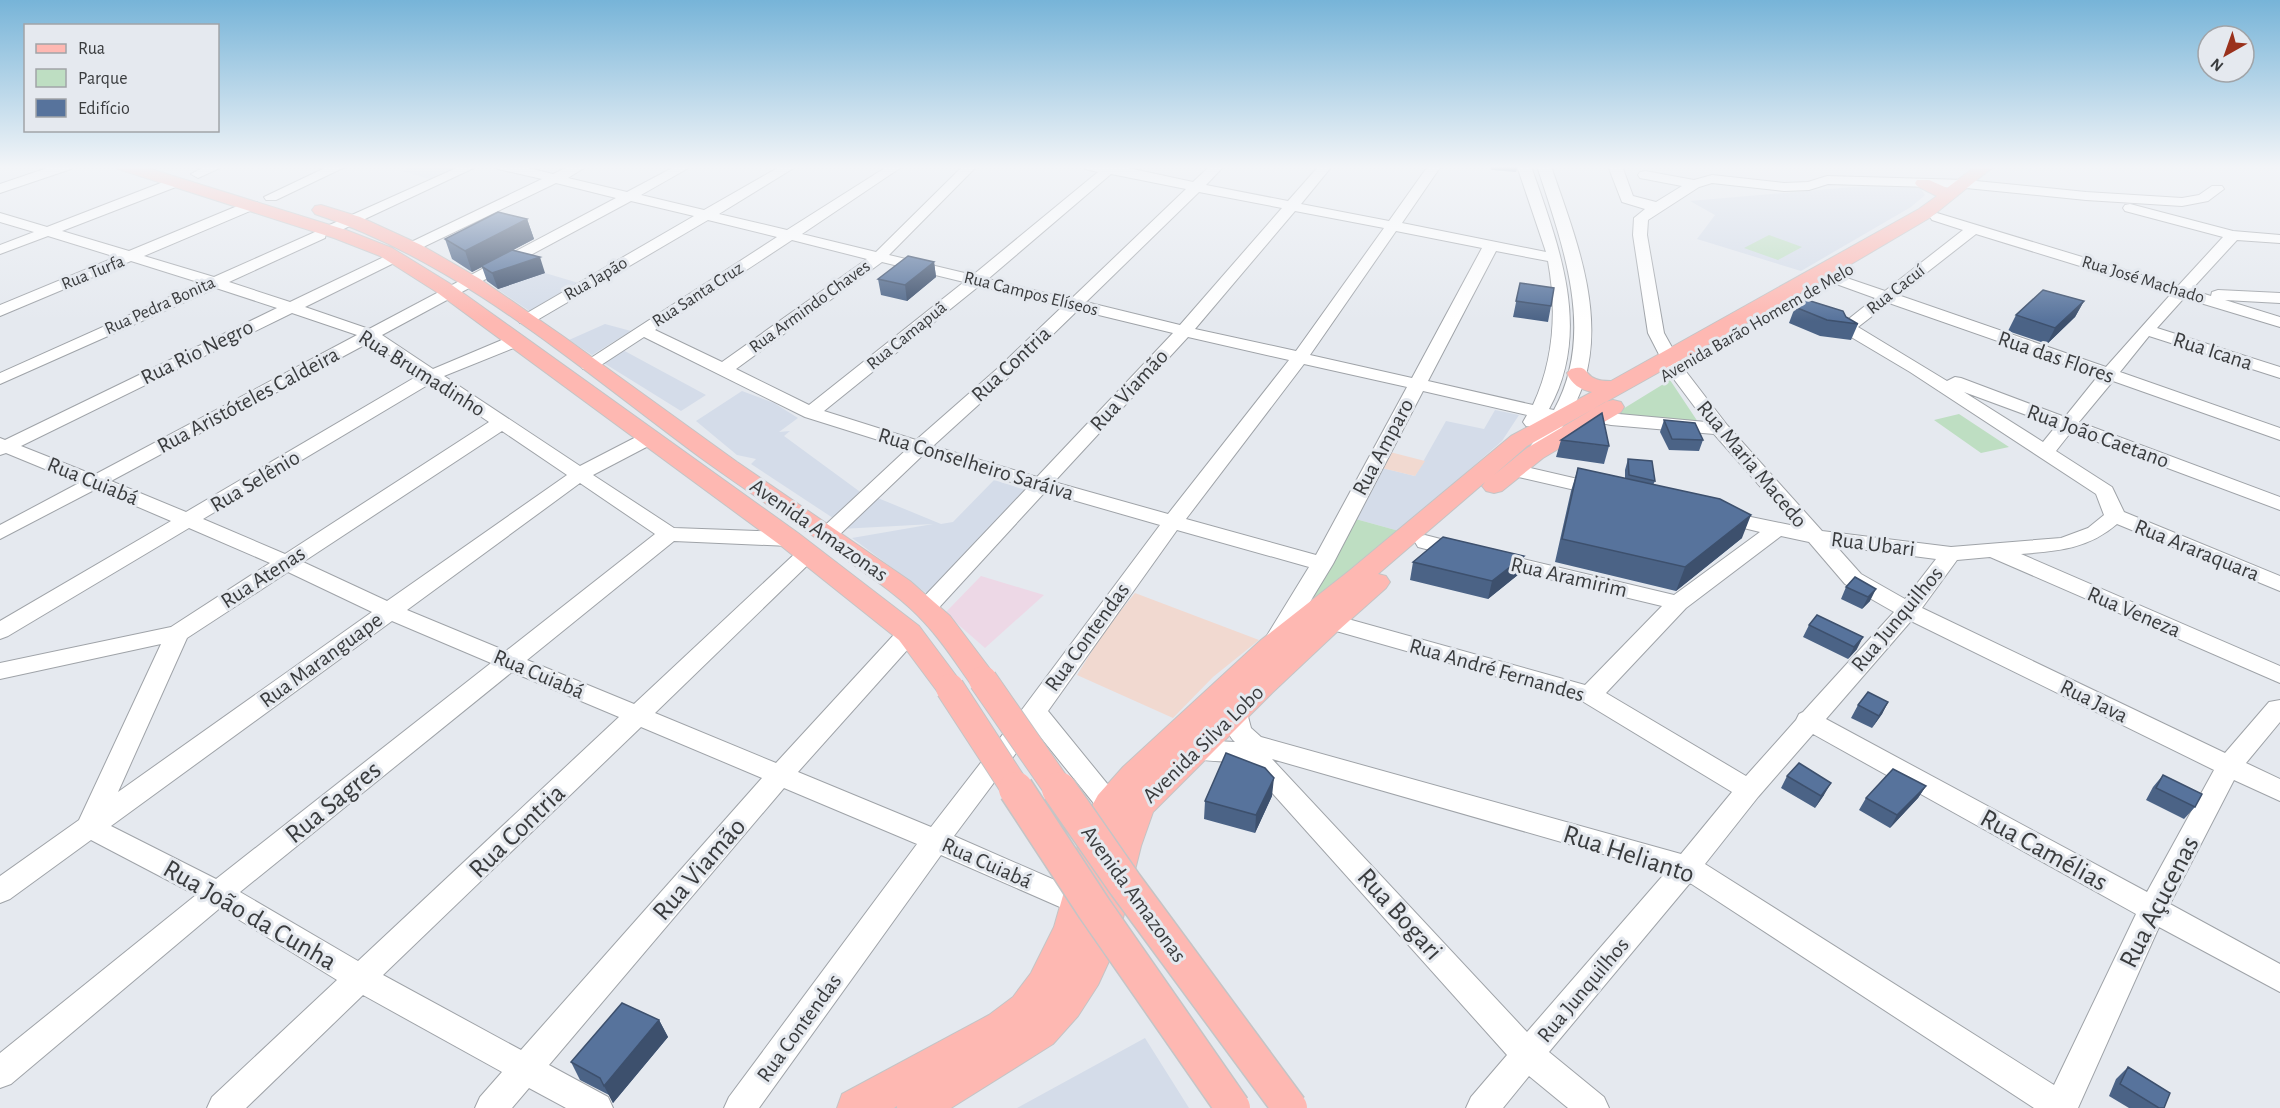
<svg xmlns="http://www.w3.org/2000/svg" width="2280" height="1108" font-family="'Alegreya Sans',sans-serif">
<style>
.built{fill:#d4dce9}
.education{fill:#f1d9d0}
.medical{fill:#edd8e6}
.green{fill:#bedec2}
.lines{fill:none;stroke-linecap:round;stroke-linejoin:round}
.minor-casing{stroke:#9fa3a8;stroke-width:2}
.major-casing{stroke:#c4c4c5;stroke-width:2}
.minor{fill:#fff;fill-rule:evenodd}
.major{fill:#feb8b2;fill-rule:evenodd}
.major-bridge-far1-casing{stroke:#c4c4c5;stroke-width:30;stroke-linecap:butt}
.major-bridge-casing{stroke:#c4c4c5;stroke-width:37;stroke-linecap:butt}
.major-bridge-far1{stroke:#feb8b2;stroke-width:28}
.major-bridge{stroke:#feb8b2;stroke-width:34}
.wall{fill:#4b6386}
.shaded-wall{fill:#3d506d}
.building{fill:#57739c;stroke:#3d506d;stroke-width:1.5}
.labels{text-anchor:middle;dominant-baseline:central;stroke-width:6;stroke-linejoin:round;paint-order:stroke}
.far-street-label{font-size:18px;fill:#3a3c3e;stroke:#e5e9ef}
.street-label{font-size:22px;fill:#3a3c3e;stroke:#e5e9ef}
.near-street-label{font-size:27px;fill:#3a3c3e;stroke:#e5e9ef}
</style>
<rect width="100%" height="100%" fill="#e5e9ef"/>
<path class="built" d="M414,166H468L436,181L402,171Z
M1876,185L1920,188L1925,195L1911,207L1801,271L1697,239L1715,215L1690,201Z
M545,273L582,284L531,312L497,289Z
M605,324L631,331L592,355L569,340Z
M621,349L706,395L681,411L599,360Z
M742,391L774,403L798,418L779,432L790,431L784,436L863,494L836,520L751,464L756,459L737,455L696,421Z
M1495,410L1519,415L1502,441L1399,531L1352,518L1382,468L1415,476L1446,421L1484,429Z
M994,480L1029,491L929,595L852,538L933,524L840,529L873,496L941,524L953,522Z
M1145,1038L1189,1108H1017Z"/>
<path class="education" d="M1390,452L1425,461L1415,476L1382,468Z
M1135,593L1259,640L1213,677L1173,718L1077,675L1105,630Z"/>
<path class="medical" d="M981,576L1044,595L985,648L945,613Z"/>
<path class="green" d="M1769,235L1802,247L1778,260L1744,248Z
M1670,380L1700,425L1623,418L1618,412Z
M1959,414L2009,447L1981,453L1934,420Z
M1352,518L1399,531L1304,608Z"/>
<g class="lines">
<defs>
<path id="minor" d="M53,166H72L71,169L0,193V184Z
M206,166H224L198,178L191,174Z
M329,166H347L276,200H266L264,197Z
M461,166H478L335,233H326L325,238L229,282L290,302L390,254H400L403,257L400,260L305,307L369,329L616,198L556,183L417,250H407L405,247L407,244L542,179L498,169L497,166H520L553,174L570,166H587L568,178L627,192L676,166H692L641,195L704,210L781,166H797L719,214L787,230L888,166H903L802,234L876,252L963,166H977L889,255L973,275L1098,172L1085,169L1084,166H1119L1193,182L1210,166H1224L1206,185L1288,201L1319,166H1332L1301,204L1389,221L1428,166H1441L1402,223L1546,252L1517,166H1531C1558,244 1593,330 1549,409L1554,410C1597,332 1562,244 1537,166H1551C1574,234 1606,310 1584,382C1575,410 1559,433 1542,457H1528L1526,453L1548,420L1543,419L1538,426H1526L1523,422L1527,415L1423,391L1333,564L1282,648L1274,650L1266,648L1263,642L1309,567L1177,530L1048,711L1118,797L1122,804L1118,811L1109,814L1100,811L1034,729L954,836L1089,895L1093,903L1089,911L1079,915L1069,911L941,855L759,1108H724L729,1097L917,844L784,788L549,1065L608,1097L613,1108H566L529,1088L512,1108H475L480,1097L502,1072L363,995L246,1108H207L212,1097L337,980L220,908L11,1084L0,1088V1053L196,895L91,840L10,899L0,903V876L79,820L161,644L0,679V663L171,627L270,563L189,528L8,636L0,639V621L171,521L96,489L0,539V525L79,483L6,453L0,455V438L5,440L277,308L216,288L0,384V373L201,283L131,261L0,316V305L116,257L48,236L0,254V245L34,232L0,222V213L47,227L171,179H181L183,182L181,185L62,231L129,251L247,202H257L259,205L257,208L144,256L214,277L315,232H324L325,227ZM1111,174L1186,189L1071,299L988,279ZM1199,192L1282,208L1180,325L1086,302ZM631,201L694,216L520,317L518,320L520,323H532L708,220L777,237L580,365L583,369H595L644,337L805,417L907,449L821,529L818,534L821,539L828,540L835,539L923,455L1028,487L918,603L915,608L918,613L926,615L934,613L1045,492L1160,525L1024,707L931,827L798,772L917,639L920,633L917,627L909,625L901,627L776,763L655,713L815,558L818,553L815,548L808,546L801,548L634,704L527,660L674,541L789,546L796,544L799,539L796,534L789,532L674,528L593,475L656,442L658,438L656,434H642L580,466L444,376L521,345L523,341L521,337H509L433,369L382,335ZM1295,211L1384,228L1296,351L1195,329ZM1396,231L1482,248L1412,378L1310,355ZM792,240L867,259L722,362L655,330ZM1496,251L1548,261C1557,310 1554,360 1533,405L1428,381ZM882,262L964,282L809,405L736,369ZM979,286L1063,306L997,369L916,440L824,411ZM1078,310L1173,333L1037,477L933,446L1009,377ZM292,313L357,335L94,475L21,446ZM1188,337L1289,360L1168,514L1054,482ZM370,342L419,375L186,512L111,481ZM1304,364L1407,387L1316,555L1186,519ZM431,383L489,422L285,554L203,519ZM502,431L567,475L387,601L303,562ZM580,483L655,534L506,651L407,610ZM288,572L372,612L118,792L187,638ZM392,621L491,663L216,879L111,826ZM512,672L619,717L358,961L240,892ZM641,727L762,778L521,1050L383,975Z
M1608,166H1622L1633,196L1656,202L1682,186L1640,178L1638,175L1640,172L1645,171L1694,180L1712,175L1784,183L1808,182L1827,176L1966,180L2086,192L2182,198L2199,195L2212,186H2222L2224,189L2208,201L2182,206L2086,200L1966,188L1828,184L1809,190L1784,191L1712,183L1699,187L1648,220L1647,235L1664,333L1684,369L1727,425L1822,531L1951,547L2061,538L2088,528L2104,515L2096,494L1910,372L1841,331L1839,328L1841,325L1875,298L1828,281L1825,278L1828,275H1838L1885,291L1963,230L1932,220L1930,217L1937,213L2178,286L2223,237L2125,211L2123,208L2125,205L2130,204L2233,231L2280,235V243L2237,240L2191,290L2211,296L2212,292L2218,290L2280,293V303L2225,300L2280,317V327L2184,298L2157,328L2280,367V378L2149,336L2120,372L2280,428V440L2113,381L2079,422L2280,497V510L2071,432L2056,451L2112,487L2124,512L2280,576V591L2117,524C2088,549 2058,551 2021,554L2280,666V683L1990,557L1957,560L1922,608L2225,753L2269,702L2280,700V722L2246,763L2280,779V801L2234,780L2170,904L2280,964V992L2159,927L2078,1108H2034L1690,883L1549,1052L1604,1097L1609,1108H1568L1529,1076L1503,1108H1466L1471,1097L1507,1055L1249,767C1229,759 1208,763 1187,757L1184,750L1187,743L1196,740L1235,742C1226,734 1221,716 1227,705L1236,702L1245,705L1251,728L1261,737L1681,854L1732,792L1582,701L1322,627L1319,622L1322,617L1330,614L1585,685L1662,606L1487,564L1483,559L1487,554L1494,552L1674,595L1760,532L1715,521L1712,517L1715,513L1722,511L1795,526L1714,434L1611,425L1591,421L1588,417L1591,413L1597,412L1706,422L1667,370L1648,333L1633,235L1634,218L1645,209L1622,202ZM1976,234L2171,294L2106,367L1898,295ZM1889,303L2098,376L2065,417L1961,378L1955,377L1947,381L1858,327ZM1964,392L2056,426L2043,442ZM1781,536L1809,542L1845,584L1894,612L1803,712L1799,714L1796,720L1746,776L1606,693L1686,608ZM1836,546L1936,559L1905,599L1861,574ZM1911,621L2214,770L2147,892L1826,719ZM1813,734L2136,914L2054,1085L1705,864L1758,797ZM1272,759L1666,872L1527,1032Z
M1513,464L1608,486L1611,490L1608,494L1601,496L1506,474L1503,470L1506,466Z
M1425,535L1468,546L1471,551L1468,556L1461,558L1418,547L1415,542L1418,537Z"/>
<path id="major" d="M116,166H141L346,230L392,248L449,283L798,533L919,626L960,681L964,688L960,695L950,698L940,695L899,640L780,545L435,291L380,256L334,238L118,169Z
M1976,166H1994L1931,217L1829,277L1527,446L1494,475L1527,448L1605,402L1613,400L1621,402L1624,407L1621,412L1543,458L1502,491L1494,493L1486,491L1482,486L1485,482L1378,574L1386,576L1390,582L1386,588L1340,629L1273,692L1153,812L1141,846L1116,946L1098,985L1078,1016L1053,1044L951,1108H897V1106L894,1108H837L842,1094L989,1015L1013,997L1031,973L1054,927L1074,857L1093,804L1098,795L1123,767L1261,640L1349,571L1511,436L1592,392C1581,390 1571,384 1567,373L1571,369C1589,364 1583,374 1596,379C1600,381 1607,381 1611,381L1919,209L1937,196L1917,186L1915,183L1917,180H1929L1947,188Z
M321,205L360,217L421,245L480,279L564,337L737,462L910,581L950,616L993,673L997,680L993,687L983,690L973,687C957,665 943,642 924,622C904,600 878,582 854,565C803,528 751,494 701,458C579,368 460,262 315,214L312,210L315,206Z"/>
</defs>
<use href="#minor" class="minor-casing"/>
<use href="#major" class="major-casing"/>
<use href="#minor" class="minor"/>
<use href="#major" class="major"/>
<defs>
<path id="major-bridge-far1" d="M983,680L1060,791
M950,688L1017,791"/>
<path id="major-bridge" d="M1016,789L1094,908L1233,1108
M1059,789L1125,884L1290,1108"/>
</defs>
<use href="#major-bridge-far1" class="major-bridge-far1-casing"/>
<use href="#major-bridge" class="major-bridge-casing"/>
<use href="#major-bridge-far1" class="major-bridge-far1"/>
<use href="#major-bridge" class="major-bridge"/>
</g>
<path class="wall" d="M1488,166H1518L1516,172L1492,170Z
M527,219L534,239L513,250L545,273L498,289L487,281L482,267L472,272L452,259L445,239Z
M934,262L936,277L907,301L881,295L878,279Z
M1520,283L1551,306L1548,322L1513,317Z
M2084,301L2075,317L2047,344L2008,331L2016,315Z
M1795,307L1846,317L1858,324L1851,340L1820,336L1789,323Z
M1664,420L1703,440L1699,451L1669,450L1660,432Z
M1561,440L1609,446L1604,464L1556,457Z
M1628,459L1655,481L1653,485L1742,538L1676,591L1555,562L1571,491L1578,468L1625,479V470Z
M1413,562L1519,574L1488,599L1410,580Z
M1855,577L1870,601L1862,609L1841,599L1846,587Z
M1817,615L1857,649L1848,659L1803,637L1809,625Z
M1888,702L1882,714L1872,728L1851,718L1858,705Z
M2163,775L2195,807L2184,819L2146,800L2153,787Z
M1787,776L1824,795L1815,808L1781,788Z
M1926,786L1918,798L1890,828L1859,810L1866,798Z
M1272,796L1255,833L1204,819L1205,801Z
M659,1020L668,1037L613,1103L609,1095L580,1080L571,1062Z
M2128,1067L2164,1108H2129L2109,1096L2116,1079Z"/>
<path class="shaded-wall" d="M527,219L534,239L472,272L465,251Z
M540,257L545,273L498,289L492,273Z
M934,262L936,277L907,301L905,285Z
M2084,301L2075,317L2047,344L2055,328Z
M1751,515L1742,538L1676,591L1685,567Z
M1524,556L1519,574L1488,599L1492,581Z
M1876,589L1870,601L1862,609L1868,597Z
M1863,637L1857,649L1848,659L1854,647Z
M1888,702L1882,714L1872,728L1879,716Z
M1274,778L1272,796L1255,833L1256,815Z
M1831,783L1824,795L1815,808L1821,796Z
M1926,786L1918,798L1890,828L1897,815Z
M659,1020L668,1037L613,1103L604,1086Z"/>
<path class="building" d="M498,212L527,219L465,251L445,239Z
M512,250L540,257L492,273L481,266Z
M908,256L934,262L905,285L878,279Z
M1520,283L1554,288L1551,306L1516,301Z
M2043,290L2084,301L2055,328L2016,315Z
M1804,299L1843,311L1846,317L1858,324L1827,320L1795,307Z
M1602,413L1609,446L1561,440Z
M1664,420L1695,423L1703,440L1672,439Z
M1628,459L1652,461L1655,481L1629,475Z
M1578,468L1720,499L1751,515L1685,567L1562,539Z
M1443,537L1524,556L1492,581L1413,562Z
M1855,577L1876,589L1868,597L1846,587Z
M1817,615L1863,637L1854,647L1809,625Z
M1868,692L1888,702L1879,716L1858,705Z
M1226,753L1265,768L1274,778L1256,815L1205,801Z
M1799,763L1831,783L1821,796L1787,776Z
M1893,769L1926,786L1897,815L1866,798Z
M2163,775L2202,794L2195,807L2156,788Z
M622,1003L659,1020L604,1086L600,1078L571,1062Z
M2128,1067L2170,1093L2164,1108H2159L2120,1084Z"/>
<linearGradient id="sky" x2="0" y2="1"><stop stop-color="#77b4d8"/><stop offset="0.52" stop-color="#f3f5f8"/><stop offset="1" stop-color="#f3f5f8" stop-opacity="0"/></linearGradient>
<rect width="2280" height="321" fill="url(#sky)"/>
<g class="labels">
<g class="far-street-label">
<text transform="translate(93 273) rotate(-22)">Rua Turfa</text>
<text transform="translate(596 279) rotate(-30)">Rua Japão</text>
<text transform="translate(2143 280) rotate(17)">Rua José Machado</text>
<text transform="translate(1896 290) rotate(-38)">Rua Cacuí</text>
<text transform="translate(1031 294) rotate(14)">Rua Campos Elíseos</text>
<text transform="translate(698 295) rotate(-33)">Rua Santa Cruz</text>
<text transform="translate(160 306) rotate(-24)">Rua Pedra Bonita</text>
<text transform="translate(810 307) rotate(-36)">Rua Armindo Chaves</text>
<text transform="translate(1757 323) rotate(-30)">Avenida Barão Homem de Melo</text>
<text transform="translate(907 336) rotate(-39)">Rua Camapuã</text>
</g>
<g class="street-label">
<text transform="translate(2213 351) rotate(18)">Rua Icana</text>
<text transform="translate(197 352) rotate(-26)">Rua Rio Negro</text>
<text transform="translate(2056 357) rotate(19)">Rua das Flores</text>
<text transform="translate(1011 364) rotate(-43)">Rua Contria</text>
<text transform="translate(422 373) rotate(32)">Rua Brumadinho</text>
<text transform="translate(1129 390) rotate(-47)">Rua Viamão</text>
<text transform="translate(248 400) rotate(-28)">Rua Aristóteles Caldeira</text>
<text transform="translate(2098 436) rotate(20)">Rua João Caetano</text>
<text transform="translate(1383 447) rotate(-62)">Rua Amparo</text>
<text transform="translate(976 464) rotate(17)">Rua Conselheiro Saráiva</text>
<text transform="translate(1752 464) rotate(50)">Rua Maria Macedo</text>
<text transform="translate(93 481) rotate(22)">Rua Cuiabá</text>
<text transform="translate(255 481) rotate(-31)">Rua Selênio</text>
<text transform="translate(819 530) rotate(35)">Avenida Amazonas</text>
<text transform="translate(1873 544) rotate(7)">Rua Ubari</text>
<text transform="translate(2197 550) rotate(22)">Rua Araraquara</text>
<text transform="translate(263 577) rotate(-33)">Rua Atenas</text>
<text transform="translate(1569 577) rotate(13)">Rua Aramirim</text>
<text transform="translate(2134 612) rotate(23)">Rua Veneza</text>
<text transform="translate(1897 619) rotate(-50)">Rua Junquilhos</text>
<text transform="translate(1087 637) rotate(-54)">Rua Contendas</text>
<text transform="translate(321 660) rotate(-36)">Rua Maranguape</text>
<text transform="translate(1497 670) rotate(16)">Rua André Fernandes</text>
<text transform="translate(539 674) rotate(23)">Rua Cuiabá</text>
<text transform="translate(2094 701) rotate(26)">Rua Java</text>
<text transform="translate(1203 744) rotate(-44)">Avenida Silva Lobo</text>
<text transform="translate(987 863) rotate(24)">Rua Cuiabá</text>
<text transform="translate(1134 894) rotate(54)">Avenida Amazonas</text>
<text transform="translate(1583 990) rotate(-50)">Rua Junquilhos</text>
<text transform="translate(799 1028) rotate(-54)">Rua Contendas</text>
</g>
<g class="near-street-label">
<text transform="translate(333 802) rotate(-39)">Rua Sagres</text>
<text transform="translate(517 831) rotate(-44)">Rua Contria</text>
<text transform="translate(2044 850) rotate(29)">Rua Camélias</text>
<text transform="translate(1629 854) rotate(18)">Rua Helianto</text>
<text transform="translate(699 869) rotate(-49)">Rua Viamão</text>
<text transform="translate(2159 902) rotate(-63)">Rua Açucenas</text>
<text transform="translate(1400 914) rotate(48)">Rua Bogari</text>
<text transform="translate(250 915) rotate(30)">Rua João da Cunha</text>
</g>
</g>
<rect x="24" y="24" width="195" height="108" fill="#e5e9ef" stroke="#a1a4a8" stroke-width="1.5"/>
<rect x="36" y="44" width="30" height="9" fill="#feb8b2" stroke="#a1a4a8" stroke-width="1.5"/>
<text x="78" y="54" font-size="18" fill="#3a3c3e">Rua</text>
<rect x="36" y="69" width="30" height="18" fill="#bedec2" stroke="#a1a4a8" stroke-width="1.5"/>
<text x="78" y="84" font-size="18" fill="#3a3c3e">Parque</text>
<rect x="36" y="99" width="30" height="18" fill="#57739c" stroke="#a1a4a8" stroke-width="1.5"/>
<text x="78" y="114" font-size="18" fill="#3a3c3e">Edifício</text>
<g transform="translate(2226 54) rotate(220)"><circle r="28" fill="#e5e9ef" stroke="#a1a4a8" stroke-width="1.5"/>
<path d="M0-4.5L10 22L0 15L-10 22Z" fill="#9a311c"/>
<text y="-9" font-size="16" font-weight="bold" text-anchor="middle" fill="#3a3c3e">N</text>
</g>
</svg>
